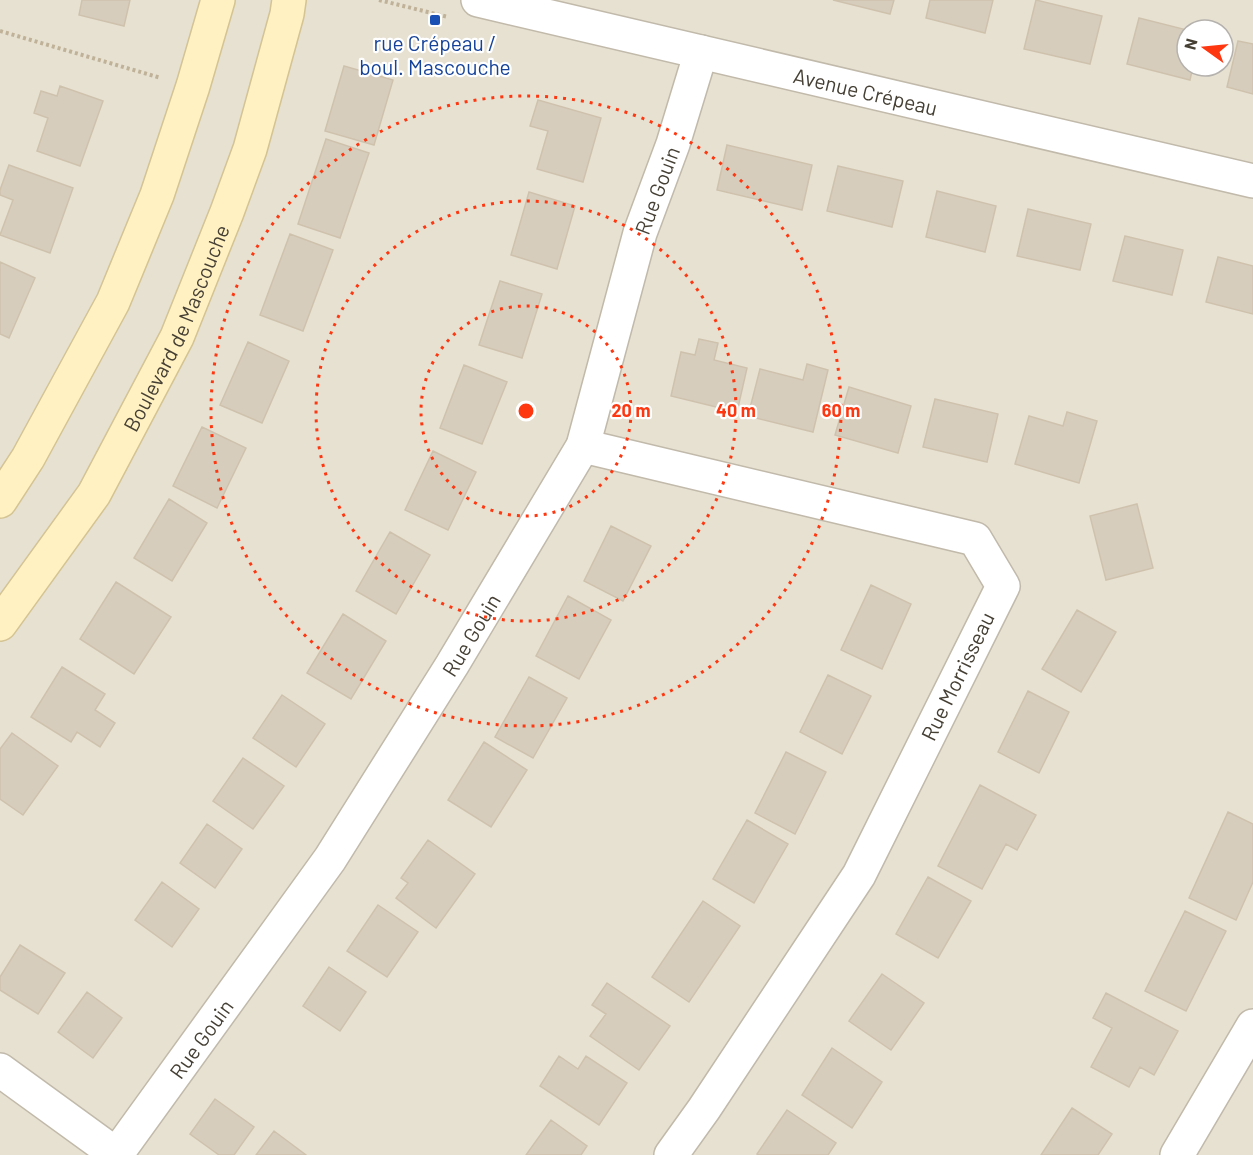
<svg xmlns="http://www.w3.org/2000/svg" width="1253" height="1155" font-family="Barlow,sans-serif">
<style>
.residential{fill:#e7e1d2;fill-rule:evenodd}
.building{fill:#d7cdbd;stroke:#cfc2ad;stroke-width:1.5}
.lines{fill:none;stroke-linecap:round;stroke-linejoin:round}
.street-casing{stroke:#c1b9aa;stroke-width:36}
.secondary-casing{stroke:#d4c393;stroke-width:36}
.path{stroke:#c0b298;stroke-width:4;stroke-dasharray:3 3;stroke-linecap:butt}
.street{stroke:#fff;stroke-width:33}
.secondary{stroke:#fff1c2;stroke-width:33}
.ring{fill:none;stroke:#fe3710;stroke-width:3;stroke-dasharray:3 6}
.transit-dot{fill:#1a4fb4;stroke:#fff;stroke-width:2}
.labels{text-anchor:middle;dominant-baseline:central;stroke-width:4.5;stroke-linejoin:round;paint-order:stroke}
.transit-label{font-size:21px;fill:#164399;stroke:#fff}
.street-label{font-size:21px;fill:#453f34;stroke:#fff}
.centre{fill:#fe3710;stroke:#fff;stroke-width:3}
.ring-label{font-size:18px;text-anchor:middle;font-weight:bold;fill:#fe3710;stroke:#fff;stroke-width:4.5;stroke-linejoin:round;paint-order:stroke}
</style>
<rect width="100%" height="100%" fill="#f3eee4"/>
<path class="residential" d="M0,0H1253V1155H0ZM1187,30H1223V66H1187Z"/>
<path class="building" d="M82,0H130L124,26L79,15Z
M833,0H894L890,14Z
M930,0H993L985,33L926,18Z
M1036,0L1102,16L1090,64L1024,49Z
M1139,18L1187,30V66H1193L1190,80L1127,64Z
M1238,41L1253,44V94L1227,87Z
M344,66L393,80L374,145L325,131Z
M60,86L103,101L80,166L37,151L48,118L34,113L41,91L57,96Z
M538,100L601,118L583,182L537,169L548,131L530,126Z
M326,139L369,153L340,238L298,224Z
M727,145L812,165L802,210L717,190Z
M9,165L73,188L50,253L0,235L13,200L0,195V190Z
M838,166L903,181L892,227L827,211Z
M937,191L996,206L985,252L926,237Z
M529,192L575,206L557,269L511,255Z
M1028,209L1091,224L1080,270L1017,256Z
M290,234L333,250L303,331L260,315Z
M1125,236L1183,250L1172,295L1113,281Z
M1218,257L1253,266V314L1206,302Z
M0,262L35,278L9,338L0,334Z
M500,281L542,294L522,358L479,345Z
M699,339L718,343L714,360L747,368L737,412L671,396L681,352L695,355Z
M248,342L289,361L262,423L220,405Z
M807,364L828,370L813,432L748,416L760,369L803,380Z
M464,365L507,382L482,444L440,428Z
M849,387L911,406L898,453L835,435Z
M935,399L998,414L987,462L923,447Z
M1067,412L1097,421L1079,483L1015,464L1029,416L1063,426Z
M202,427L246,448L217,508L173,486Z
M433,451L476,472L448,530L405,510Z
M169,499L207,523L172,581L134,558Z
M1137,504L1153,568L1106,580L1090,516Z
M611,526L651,546L623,601L584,581Z
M390,532L430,555L396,614L356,591Z
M116,582L171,617L134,674L80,639Z
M871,585L911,604L882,669L841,650Z
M568,596L611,620L579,679L536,656Z
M1077,610L1116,632L1081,692L1042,669Z
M343,614L386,641L351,699L307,673Z
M62,667L105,694L95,710L115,723L100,747L77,732L71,742L31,717Z
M828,675L871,696L842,754L800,732Z
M529,677L567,698L533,758L495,737Z
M1028,691L1069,712L1039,773L998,752Z
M282,695L325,724L296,767L253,738Z
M12,733L58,766L23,815L0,799V749Z
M484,742L527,770L491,827L448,800Z
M786,752L826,772L795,834L755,813Z
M243,758L284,786L253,829L213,801Z
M980,785L1036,815L1017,850L1006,844L982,889L938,866Z
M1228,812L1253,824V882L1236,920L1189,898Z
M747,820L788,844L754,903L713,879Z
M207,824L242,849L215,888L180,863Z
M428,840L475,874L436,928L396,898L408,883L401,878Z
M928,877L971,901L938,958L896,934Z
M162,882L199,909L172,947L135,920Z
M703,901L740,926L689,1002L652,977Z
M378,905L418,932L387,977L347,951Z
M1185,911L1226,931L1186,1011L1145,991Z
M20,945L65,973L38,1014L0,990V977Z
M329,967L366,992L340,1031L303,1006Z
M882,974L924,1003L891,1050L849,1021Z
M607,983L670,1026L639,1070L590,1036L606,1014L592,1005Z
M87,992L122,1018L93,1058L58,1032Z
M1106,993L1178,1031L1154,1075L1140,1067L1129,1087L1091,1067L1112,1028L1093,1018Z
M832,1048L882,1082L852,1128L802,1095Z
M559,1056L578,1069L586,1056L627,1083L599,1125L540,1086Z
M215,1099L254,1127L234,1155H219L190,1134Z
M1072,1108L1112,1134L1098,1155H1041Z
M787,1110L836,1143L828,1155H759L757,1154Z
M551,1120L587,1146L581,1155H526Z
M274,1131L306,1155H256Z"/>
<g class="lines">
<defs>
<g id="street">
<path id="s1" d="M478,0L1253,181"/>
<path d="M583,446L975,539L1003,586L859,875L704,1109L671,1155"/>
<path d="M0,1070L117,1155"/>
<path id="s2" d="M116,1155L330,859L452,665L583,446L640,233L673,144L701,52"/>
<path d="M1177,1155L1253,1026"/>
</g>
<g id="secondary">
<path d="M0,501L28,458L113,302L157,195L193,86L218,0"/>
<path id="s3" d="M0,624L94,494L177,337L227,212L250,149L287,14L289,0"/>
</g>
</defs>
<use href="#street" class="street-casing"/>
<use href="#secondary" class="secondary-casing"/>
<path class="path" d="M379,0L448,17
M0,31L161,78"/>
<use href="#street" class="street"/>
<use href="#secondary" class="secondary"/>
</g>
<g class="ring">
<circle cx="526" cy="411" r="105"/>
<circle cx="526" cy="411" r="210"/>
<circle cx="526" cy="411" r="315"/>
</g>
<rect class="transit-dot" x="429" y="14" width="12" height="12" rx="3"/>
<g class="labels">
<g class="transit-label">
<text x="435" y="42">rue Crépeau /<tspan x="435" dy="24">boul. Mascouche</tspan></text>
</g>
<g class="street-label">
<text stroke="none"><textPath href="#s1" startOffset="398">Avenue Crépeau</textPath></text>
<text stroke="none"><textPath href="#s2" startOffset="1116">Rue Gouin</textPath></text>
<text stroke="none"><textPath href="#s3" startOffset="346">Boulevard de Mascouche</textPath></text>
<text stroke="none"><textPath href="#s2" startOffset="630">Rue Gouin</textPath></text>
<text transform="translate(957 676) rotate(-64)">Rue Morrisseau</text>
<text stroke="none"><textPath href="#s2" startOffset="144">Rue Gouin</textPath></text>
</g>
</g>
<circle cx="526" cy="411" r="9" class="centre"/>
<g class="ring-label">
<text x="631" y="417">20 m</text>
<text x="736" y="417">40 m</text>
<text x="841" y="417">60 m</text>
</g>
<g transform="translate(1205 48) rotate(285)"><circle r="28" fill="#ffffff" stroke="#b5b2ae" stroke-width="1.5"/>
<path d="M0-4.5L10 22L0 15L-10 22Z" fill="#fe3710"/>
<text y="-9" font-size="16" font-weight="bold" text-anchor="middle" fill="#453f34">N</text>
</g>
</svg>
